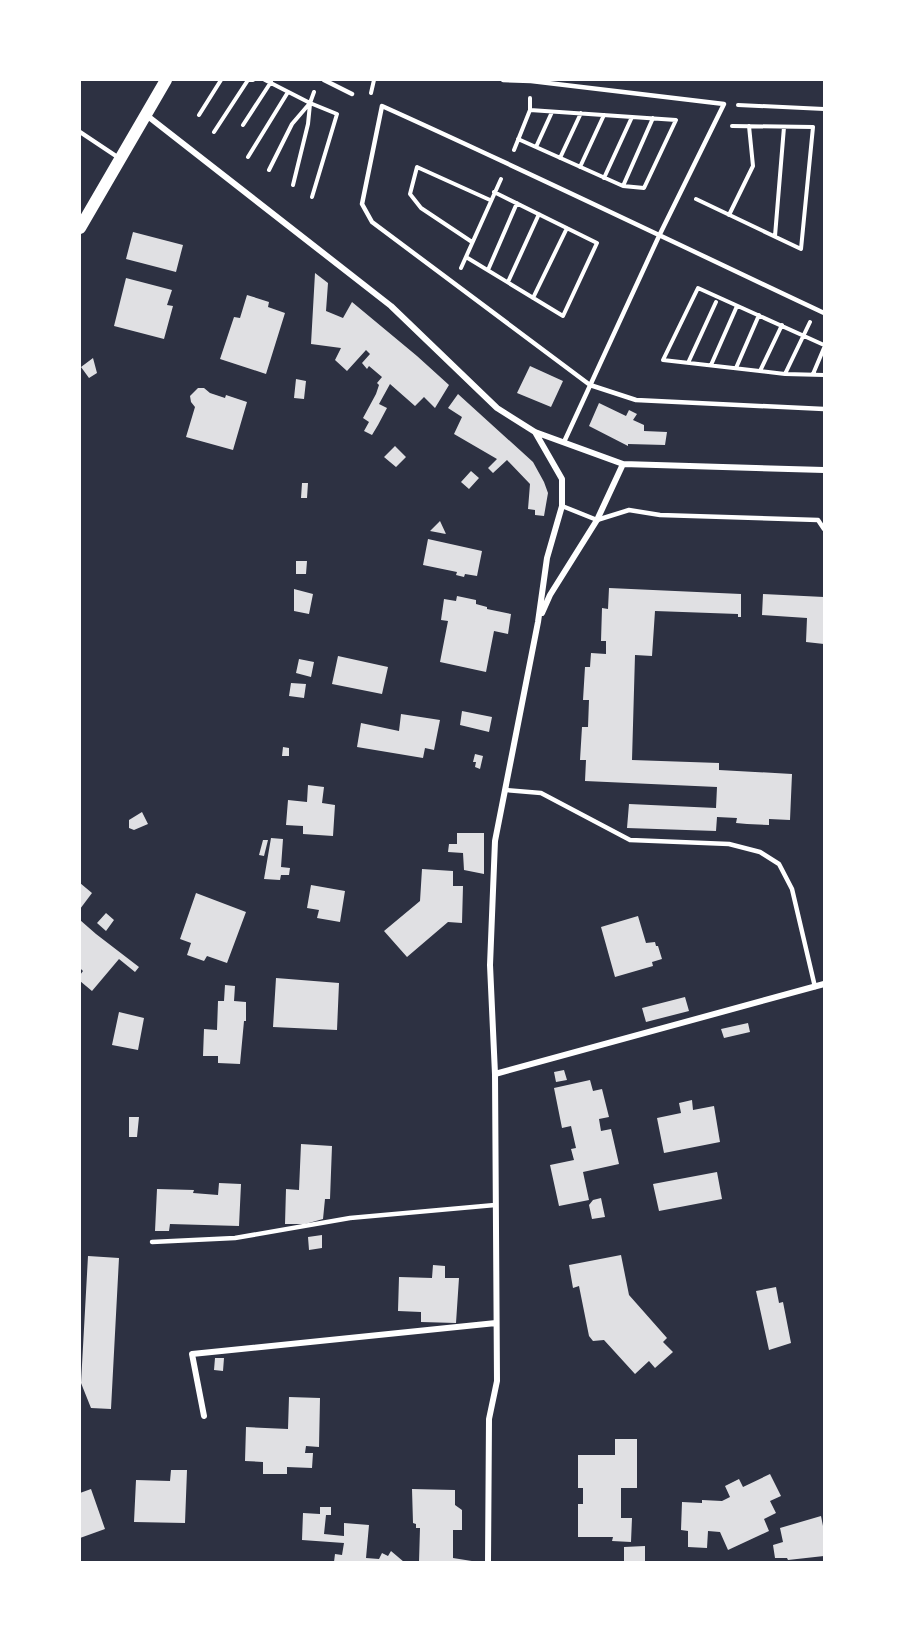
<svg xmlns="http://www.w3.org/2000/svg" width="904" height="1642" font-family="Overpass,sans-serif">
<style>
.building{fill:#e0e0e3}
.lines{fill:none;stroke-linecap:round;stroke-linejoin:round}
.path{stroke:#fff;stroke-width:4}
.service{stroke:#fff;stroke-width:4.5}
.minor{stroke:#fff;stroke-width:6}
.secondary{stroke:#fff;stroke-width:12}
</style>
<rect width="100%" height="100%" fill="#2d3142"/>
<path class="building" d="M133,232L183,245L176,272L126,259Z
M315,273L328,283L326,311L343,318L352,302L417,356L449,385L435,408L424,397L415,406L390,384L379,404L387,408L378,425L372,435L364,431L369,422L363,418L376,394L379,385L377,383L382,377L369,366L367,369L362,363L370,354L366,350L347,371L335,360L341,348L311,344Z
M126,278L172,290L167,305L173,306L164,339L114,326Z
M247,295L269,302L268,307L285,313L266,374L220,359L234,317L240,318Z
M93,358L97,373L89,378L81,367Z
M530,366L563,381L551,407L517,393Z
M296,379L306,381L304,399L294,398Z
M198,388H204L210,393L225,398L226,395L247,402L233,450L186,437L195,407L191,402L190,396Z
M458,394L533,462L544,482L548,493L544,516L535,515V510L528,509L530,484L507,460L493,473L488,468L497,459L454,434L462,417L448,408Z
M599,403L626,416L629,410L637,414L633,420L644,425V431L667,432L665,445L628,444V446L589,426Z
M395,446L406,457L396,467L384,457Z
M471,471L479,478L469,489L461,482Z
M302,483H308L307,498H301Z
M440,521L446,534L430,531Z
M428,539L482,551L477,576L465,574L464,577L456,575L457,572L423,565Z
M296,561H307L306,574H296Z
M609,588L741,594V617H738V614L655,611L652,656L635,655L632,760L719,763V770L792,774L790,820L769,819V825L747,824L736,823L737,818L717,817L716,831L627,828L629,804L716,808L717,787L585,781L586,760H580L582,727H588L589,700H583L585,667H590L591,653L606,654V641H601L602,608L608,609Z
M294,589L313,594L309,614L294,611Z
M763,594L824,597V644L806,642L807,618L762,615Z
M457,596L476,600V604L487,607V609L511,614L508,634L494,631L486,672L440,662L448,621L441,620L444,599L456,601Z
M338,656L388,667L382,694L332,684Z
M299,659L314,662L311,677L296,673Z
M291,683L306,684L304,698L289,696Z
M462,711L492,717L489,732L460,725Z
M401,714L440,720L434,750L425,748L423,758L357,747L361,723L399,731Z
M283,747L289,748V756H282Z
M475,754L483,756L480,769L475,767L476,762H473Z
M308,785L324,787L322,803L335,805L333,836L303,834V826L286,825L288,800L307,802Z
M142,812L148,824L134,830L129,828V820Z
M457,833H484V874L464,870L463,853L448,852L449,844H457Z
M271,838L283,839L281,867L290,868L289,875H281L280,880L264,879Z
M263,840H268L264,856L259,855Z
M422,869L453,871V886H463L462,923L448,922L407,957L384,931L420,901Z
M80,883L92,893L80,909Z
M311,885L345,891L340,922L317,918L319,910L307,908Z
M196,893L246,912L227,963L207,956L204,961L187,955L191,943L180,939Z
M106,913L114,920L106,931L97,923Z
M638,916L646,943L655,942L656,946H658L662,959L652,962L653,966L615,977L601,927Z
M80,920L96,934L139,967L135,972L119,959L92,991L80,981V975L83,971L80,968Z
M276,978L339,983L337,1030L273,1027Z
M225,985L235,986L234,1001L246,1002V1021H244L240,1064L218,1063V1056H203L204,1029L217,1030L218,1001H224Z
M685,997L689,1011L646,1022L642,1008Z
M119,1012L144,1018L138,1050L112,1045Z
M748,1023L750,1032L724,1038L721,1029Z
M564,1070L567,1080L556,1082L554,1072Z
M590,1080L593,1091L602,1089L609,1117L599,1119L601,1131L611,1129L619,1164L583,1172L589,1200L559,1206L550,1165L574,1160L571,1149L576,1148L571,1126L562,1128L554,1088Z
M692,1100L693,1110L714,1106L720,1142L664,1153L657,1118L681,1113L679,1103Z
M129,1117H139L137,1137H129Z
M301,1144L332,1146L330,1199H325L323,1219L305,1224H285L286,1189L299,1190Z
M717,1172L722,1199L659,1211L653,1184Z
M219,1183L241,1184L239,1226L170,1224L169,1231H155L157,1189L194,1190L193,1193L218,1195Z
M601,1198L605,1217L592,1219L589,1205L593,1200Z
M322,1235V1248L309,1250L308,1237Z
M621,1255L629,1295L667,1338L663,1342L673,1352L655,1368L649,1361L635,1374L604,1340L593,1341L589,1336L579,1286L573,1288L569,1265Z
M88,1256L119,1258L111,1409L91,1408L81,1383Z
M433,1265L445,1266V1278H459L456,1323L421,1322V1312L398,1311L399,1277L432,1278Z
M776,1287L779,1303L783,1302L791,1343L769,1350L756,1291Z
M215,1358H224L223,1371L214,1370Z
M289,1397L320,1398L319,1447L306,1446L305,1453H313L312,1468L287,1467V1474H263V1462L245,1461L246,1427L288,1429Z
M615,1439H637V1488H621V1518H632L631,1542L612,1541L613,1537H578V1504H583V1488H578V1455H615Z
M171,1470H187L185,1523L134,1522L136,1480L170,1481Z
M770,1474L781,1496L770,1501L776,1513L764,1519L769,1531L728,1550L720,1532L708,1531L707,1548L688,1547V1531L681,1530L682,1502L702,1503V1500L722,1501L730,1497L725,1486L739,1479L743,1487Z
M91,1489L105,1529L80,1538V1493Z
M412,1489L455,1490V1505L462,1510V1530H453V1558L478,1562H419L420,1528H416V1524L413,1523Z
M320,1507H331V1515H326L324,1534L344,1536V1523L369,1525L366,1558L379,1559L382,1553L388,1556L391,1551L404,1562H334L335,1554L342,1555L344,1543L302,1540L303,1513L320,1514Z
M821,1516L824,1531V1556L788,1560L787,1558H775L773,1545L783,1542L780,1528Z
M645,1546V1562H624V1547Z"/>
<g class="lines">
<path class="path" d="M265,80L310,103L337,114L312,197
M371,93L374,80
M738,105L824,109
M199,115L221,80
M243,125L271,82
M214,132L248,80H253
M518,139L623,186L644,188L676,120L530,110
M536,147L552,112
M514,150L530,110V98
M248,157L288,92
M560,158L581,113
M580,167L604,115
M269,170L292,124L310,103L314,92
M604,178L632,117
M293,185L308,124L310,104
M623,186L653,118
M696,199L801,249L813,127L732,126
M729,215L753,166L749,126
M775,236L784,127
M472,242L421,208L410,194L417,167L490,200
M466,257L563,316L597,243L494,192
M461,268L501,179
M488,270L517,203
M508,282L539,214
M533,298L567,228
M810,322L785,374L663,360L698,288L824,345
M688,363L716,302
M711,365L737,306
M736,368L759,315
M760,371L782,325
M785,374L824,375
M813,374L824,348"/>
<path class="service" d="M324,80L352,94
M503,80L531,81L724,104L659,236L564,442
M80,132L119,158
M824,313C677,244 531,173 382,106L362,204L372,222L590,385L636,400L824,409
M562,506L597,520L629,510L660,515L818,520L824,529
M506,790L541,793L630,840L729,844L760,852L779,864L792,889L815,987
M152,1242L235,1238L350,1218L495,1205"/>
<path class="minor" d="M145,114L391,306L497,408L535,432L623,464L824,470
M542,613L550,595L597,520L623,464
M495,1074L824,984
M204,1416L192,1354L496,1323
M488,1562L489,1419L497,1381L495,1074L490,965L495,841L538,622L547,558L562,506V479L535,432"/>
<path class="secondary" d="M80,228L166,80"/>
</g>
<rect width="904" height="1642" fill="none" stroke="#ffffff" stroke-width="162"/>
</svg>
